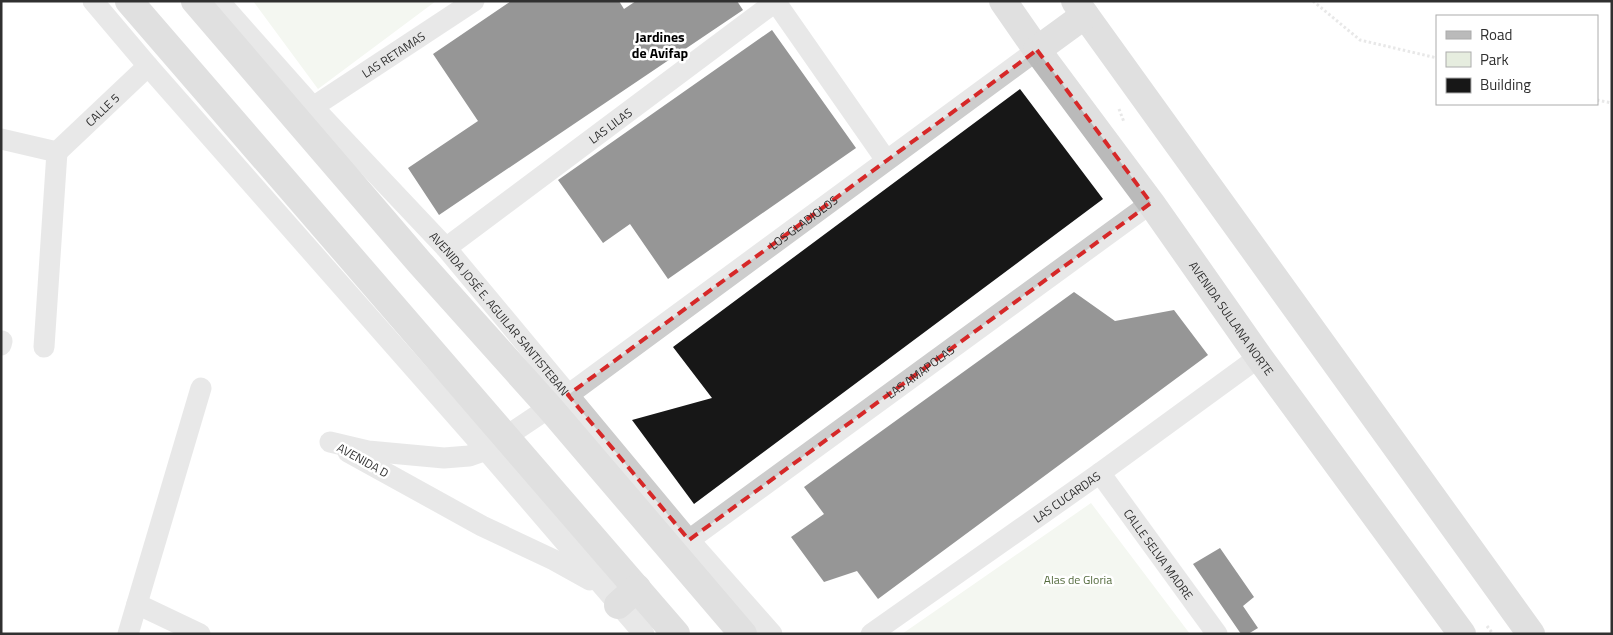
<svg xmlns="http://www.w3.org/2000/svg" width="1613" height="635" font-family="'Titillium Web',sans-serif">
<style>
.green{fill:#e6eddf}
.building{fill:#171717}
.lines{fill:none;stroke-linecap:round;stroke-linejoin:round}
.path{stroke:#cdcdcd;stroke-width:3;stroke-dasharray:2.5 2.5;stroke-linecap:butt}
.street{stroke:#cdcdcd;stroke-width:21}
.secondary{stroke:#bababa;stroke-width:28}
.marked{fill:none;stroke:#d62828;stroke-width:4;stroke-dasharray:10 6;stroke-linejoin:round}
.labels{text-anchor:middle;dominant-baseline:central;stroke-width:5;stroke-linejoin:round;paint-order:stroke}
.street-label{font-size:12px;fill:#303030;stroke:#fff}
.park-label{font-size:12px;fill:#546b3e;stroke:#fff}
.neighbourhood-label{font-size:14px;font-weight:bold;fill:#000;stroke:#fff}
</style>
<rect width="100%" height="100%" fill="#fff"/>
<path class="green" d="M253,1H436L318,89Z
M1091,503L1190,634H902Z"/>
<path class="building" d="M511,1H619L624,9L636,1H737L743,10L439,215L408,168L478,121L433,54Z
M772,30L856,148L668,279L630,224L603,243L558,180Z
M1020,89L1103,199L694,504L632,420L712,398L673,347Z
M1074,292L1115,321L1174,310L1208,355L878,599L857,571L824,582L791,537L824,514L804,487Z
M1220,548L1254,597L1243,606L1258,628L1248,634H1241L1193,564Z"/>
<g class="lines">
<path class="path" d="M1313,1L1360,40L1437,58
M1597,100L1612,103
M1119,109L1124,122
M1487,626L1493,634"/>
<g class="street">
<path d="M93,1L148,66L486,450L644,634"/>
<path id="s1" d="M219,1L313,107L446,248L689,540L772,634"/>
<path d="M775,1L886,160"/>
<path id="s2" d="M313,107L474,1"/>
<path d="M1,139L57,152"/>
<path id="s3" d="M57,152L148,66"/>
<path id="s4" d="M446,248L775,2"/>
<path d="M1,345L2,341"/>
<path d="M44,347L57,152"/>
<path id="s5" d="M330,442L368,451L444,458L469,456L486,450L568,395L1037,50"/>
<path d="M348,452L482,526L554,560L590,580"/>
<path id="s6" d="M1100,473L1217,634"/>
<path id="s7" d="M689,540L1151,203"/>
<path d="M137,604L200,634"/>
<path d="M128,634L201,388"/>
<path id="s8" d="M871,634L1100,473L1259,357"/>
</g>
<g class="secondary">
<path d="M129,1L676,634"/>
<path d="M195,1L420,263L550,408L743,634"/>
<path id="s9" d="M1003,1L1037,50L1151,203L1259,357L1462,634"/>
<path d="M1075,1L1531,634"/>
<path d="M1037,50L1085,15"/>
<path d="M618,605L637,588"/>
</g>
</g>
<path d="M0 0H1613V635H0ZM1037,50L1151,203L689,540L568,395Z" fill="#fff" fill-opacity=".55" fill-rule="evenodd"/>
<path class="marked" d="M1037,50L1151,203L689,540L568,395Z"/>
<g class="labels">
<g class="street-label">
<text stroke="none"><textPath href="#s2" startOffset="96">LAS RETAMAS</textPath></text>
<text stroke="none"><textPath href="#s3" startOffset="62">CALLE 5</textPath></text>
<text stroke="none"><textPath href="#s4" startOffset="205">LAS LILAS</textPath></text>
<text stroke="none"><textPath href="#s5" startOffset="549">LOS GLADIOLOS</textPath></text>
<text stroke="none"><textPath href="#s1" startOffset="420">AVENIDA JOSÉ E. AGUILAR SANTISTEBAN</textPath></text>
<text stroke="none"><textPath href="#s9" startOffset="391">AVENIDA SULLANA NORTE</textPath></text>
<text stroke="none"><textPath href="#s7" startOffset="286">LAS AMAPOLAS</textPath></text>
<text transform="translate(363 460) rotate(29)">AVENIDA D</text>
<text stroke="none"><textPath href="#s8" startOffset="239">LAS CUCARDAS</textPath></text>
<text stroke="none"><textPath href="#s6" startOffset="100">CALLE SELVA MADRE</textPath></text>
</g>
<g class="park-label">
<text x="1078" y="579">Alas de Gloria</text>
</g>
<g class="neighbourhood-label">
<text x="660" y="36">Jardines<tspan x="660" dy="16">de Avifap</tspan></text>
</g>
</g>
<rect width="1613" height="635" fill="none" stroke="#303030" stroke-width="5"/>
<rect x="1436" y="15" width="162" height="90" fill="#ffffff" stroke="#acacac"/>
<rect x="1446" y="31" width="25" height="8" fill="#bababa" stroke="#acacac"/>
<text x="1480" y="40" font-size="15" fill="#303030">Road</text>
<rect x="1446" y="52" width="25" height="15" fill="#e6eddf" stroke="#acacac"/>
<text x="1480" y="65" font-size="15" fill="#303030">Park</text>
<rect x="1446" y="78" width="25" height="15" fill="#171717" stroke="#acacac"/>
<text x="1480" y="90" font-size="15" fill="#303030">Building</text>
</svg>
